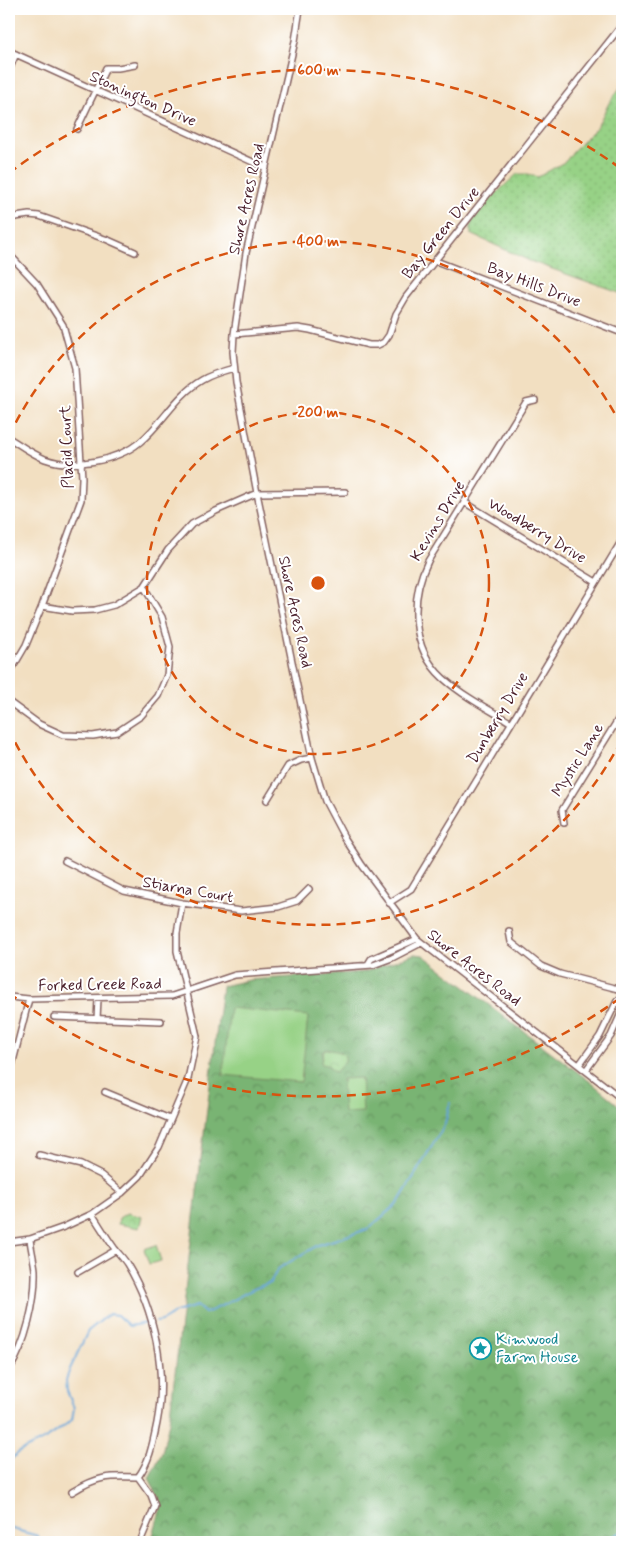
<svg xmlns="http://www.w3.org/2000/svg" width="631" height="1551" font-family="Mynerve,sans-serif">
<style>
.grass{fill:url(#grass-dots);stroke:#707858}
.forest{fill:url(#forest-crowns);stroke:#626a4f}
.park{fill:url(#park-crowns);stroke:#707858}
.pitch{fill:#97d286;stroke:#707858}
.lines{fill:none;stroke-linecap:round;stroke-linejoin:round}
.stream{stroke:#64a3d6;stroke-width:2}
.street-casing{stroke:#856260;stroke-width:8}
.street{stroke:#fff;stroke-width:5}
.ring{fill:none;stroke:#d8530f;stroke-width:2.5;stroke-dasharray:9 6}
.labels{text-anchor:middle;dominant-baseline:central;stroke-width:4;stroke-linejoin:round;paint-order:stroke}
.street-label{font-size:16px;fill:#4a1f2b;stroke:#fff}
.culture-label{font-size:16px;fill:#0d838f;stroke:#fff;text-anchor:start}
.centre{fill:#d8530f;stroke:#fff;stroke-width:2.5}
.ring-label{font-size:15px;text-anchor:middle;font-weight:bold;fill:#d8530f;stroke:#fff;stroke-width:4;stroke-linejoin:round;paint-order:stroke}
</style>
<defs>
<pattern id="grass-dots" width="8" height="8" patternUnits="userSpaceOnUse" patternTransform="scale(1.25)"><rect width="8" height="8" fill="#97d286"/><path d="M2 2h.1M6 6h.1" fill="none" stroke="#84b474" stroke-width="1.8" stroke-linecap="round"/></pattern>
<pattern id="forest-crowns" width="20" height="18" patternUnits="userSpaceOnUse" patternTransform="scale(1.25)"><rect width="20" height="18" fill="#79b473"/><path d="M2 6a3 3 0 1 1 6 0M12 15a3 3 0 1 1 6 0" fill="none" stroke="#65925f"/></pattern>
<pattern id="park-crowns" width="20" height="18" patternUnits="userSpaceOnUse" patternTransform="scale(1.25)"><rect width="20" height="18" fill="#97d286"/><path d="M2 6a3 3 0 1 1 6 0M12 15a3 3 0 1 1 6 0" fill="none" stroke="#84b474"/></pattern>
</defs>
<rect width="100%" height="100%" fill="#fff"/>
<filter id="ink" filterUnits="userSpaceOnUse"><feTurbulence type="fractalNoise" baseFrequency=".02" numOctaves="2"/><feDisplacementMap in="SourceGraphic" scale="10" xChannelSelector="R" yChannelSelector="G"/><feConvolveMatrix kernelMatrix="1 2 1 2 8 2 1 2 1" color-interpolation-filters="sRGB"/></filter>
<filter id="wash" filterUnits="userSpaceOnUse"><feTurbulence type="fractalNoise" baseFrequency=".0096" numOctaves="4" result="noise"/><feDisplacementMap in="SourceGraphic" scale="20" xChannelSelector="R" yChannelSelector="G"/><feGaussianBlur stdDeviation="1.12" result="paint"/><feColorMatrix in="noise" values="0 0 0 0 0 0 0 0 0 0 0 0 0 0 0 0 0 1.4 0 .05"/><feComposite in="paint" operator="in"/></filter>
<g filter="url(#wash)">
<rect width="100%" height="100%" fill="#f2dfc1"/>
<path class="grass" d="M622,85V294L530,261L471,234C471,231 470,228 471,225C473,212 506,185 517,174H528L538,177L566,161L573,151L597,127L609,103Z"/>
<path class="forest" d="M414,954L423,955L592,1083L622,1108V1536L609,1542H151L162,1504L149,1478L162,1453L169,1422L222,986L249,980L364,972Z"/>
<path class="park" d="M326,1049L341,1052L345,1056V1061L336,1072L332,1071L329,1066L322,1064L321,1062L323,1051Z
M127,1213L142,1217L139,1228L118,1224L119,1218Z"/>
<path class="pitch" d="M230,1008L308,1016L301,1082L223,1075Z
M361,1078L363,1112L344,1113L342,1079Z
M156,1245L161,1261L149,1264L144,1249Z"/>
<g class="lines">
<path class="stream" d="M156,1322L162,1321L176,1312L197,1306L205,1313C228,1305 247,1289 270,1283L278,1269L318,1245L368,1229L398,1203L445,1124L450,1103
M9,1463C17,1449 32,1447 45,1439C55,1434 63,1426 72,1420L74,1408L67,1391L66,1380L70,1369L88,1331L109,1314L117,1315L129,1326L147,1323
M9,1528L38,1536L41,1542
M601,1542L622,1532"/>
</g>
</g>
<g filter="url(#ink)">
<g class="lines">
<defs>
<path id="street" d="M300,9L295,41L246,253L234,334L233,352L236,382L257,493L312,758L325,801L344,837L362,865L417,939L622,1099
M9,51L266,168
M9,70L16,54
M77,129L106,68H118L135,65
M9,218L29,215L39,216L108,240L135,252
M9,254L37,284L63,325L75,368L82,478L81,500L42,606L26,645L9,674
M436,261L622,333
M234,334L298,328L310,330L369,345H378L384,342L389,335L396,314L406,297L622,25
M9,438C20,445 32,454 45,459C73,469 117,461 140,442C163,423 176,395 202,380C212,374 223,371 234,368
M464,502L596,582
M42,606L72,611L95,610L114,605L144,587L168,550L192,524L216,511L257,493L345,492
M9,702L39,724L63,735L93,736L117,732L141,716L158,696L167,675L170,647L162,617L144,587
M510,722C488,709 463,696 443,678C410,648 410,598 428,561L526,402L535,400
M267,800L288,766L301,760L312,758
M564,823L562,810L622,713
M65,861L124,891L182,903L241,911L278,907L297,901L309,889
M389,903L411,889L622,540
M509,931L511,942L541,966L560,974L622,990
M368,964L371,959L417,939
M9,997L29,999L172,996L235,975L373,965L392,958L421,943
M54,1017L161,1021
M97,1019L98,999
M579,1065L600,1036L617,1001L622,997
M586,1070L611,1036L622,1011
M9,1077L29,999
M105,1092L170,1119
M39,1155L81,1165L101,1175L122,1193
M92,1214C100,1226 107,1238 115,1249C119,1254 124,1259 127,1264C155,1310 167,1371 157,1423C153,1442 150,1461 138,1477L151,1495L155,1506L140,1542
M9,1242L30,1239L64,1227L92,1214L122,1193L140,1176L159,1147L188,1079L197,1036L177,951V933L182,903
M78,1272L116,1250
M9,1370C26,1344 36,1301 35,1270C34,1260 31,1249 30,1239
M72,1492C98,1476 108,1476 138,1477"/>
</defs>
<use href="#street" class="street-casing"/>
<use href="#street" class="street"/>
</g>
</g>
<g class="ring">
<circle cx="318" cy="583" r="171"/>
<path d="M621 741A342 342 0 0 1 9 730M9 436A342 342 0 0 1 621 425"/>
<path d="M620 998A513 513 0 0 1 9 993M9 173A513 513 0 0 1 620 168"/>
</g>
<defs>
<symbol id="sight-ring" viewBox="-11 -11 22 22"><circle r="9.5" fill="#fff" stroke="#0f9aa8" stroke-width="1.5"/><path d="M0-6L1.8-2.2L6-1.7L2.9 1.2L3.7 5.4L0 3.3L-3.7 5.4L-2.9 1.2L-6-1.7L-1.8-2.2Z" fill="#0f9aa8"/></symbol>
</defs>
<g fill-rule="evenodd">
<use href="#sight-ring" x="468" y="1336" width="25" height="25"/>
</g>
<g class="labels">
<g class="street-label">
<text transform="translate(143 99) rotate(24)">Stonington Drive</text>
<text transform="translate(247 199) rotate(-77)">Shore Acres Road</text>
<text transform="translate(441 233) rotate(-51)">Bay Green Drive</text>
<text transform="translate(534 285) rotate(21)">Bay Hills Drive</text>
<text transform="translate(67 447) rotate(-92)">Placid Court</text>
<text transform="translate(438 521) rotate(-59)">Kevins Drive</text>
<text transform="translate(537 531) rotate(31)">Woodberry Drive</text>
<text transform="translate(295 612) rotate(78)">Shore Acres Road</text>
<text transform="translate(498 718) rotate(-59)">Dunberry Drive</text>
<text transform="translate(578 760) rotate(-58)">Mystic Lane</text>
<text transform="translate(188 890) rotate(10)">Stiarna Court</text>
<text transform="translate(474 968) rotate(38)">Shore Acres Road</text>
<text transform="translate(100 985) rotate(-1)">Forked Creek Road</text>
</g>
<g class="culture-label">
<text x="496" y="1339">Kimwood<tspan x="496" dy="18">Farm House</tspan></text>
</g>
</g>
<circle cx="318" cy="583" r="8" class="centre"/>
<g class="ring-label">
<text x="318" y="75">600 m</text>
<text x="318" y="246">400 m</text>
<text x="318" y="417">200 m</text>
</g>
<rect width="631" height="1551" fill="none" stroke="#fff" stroke-width="30"/>
</svg>
